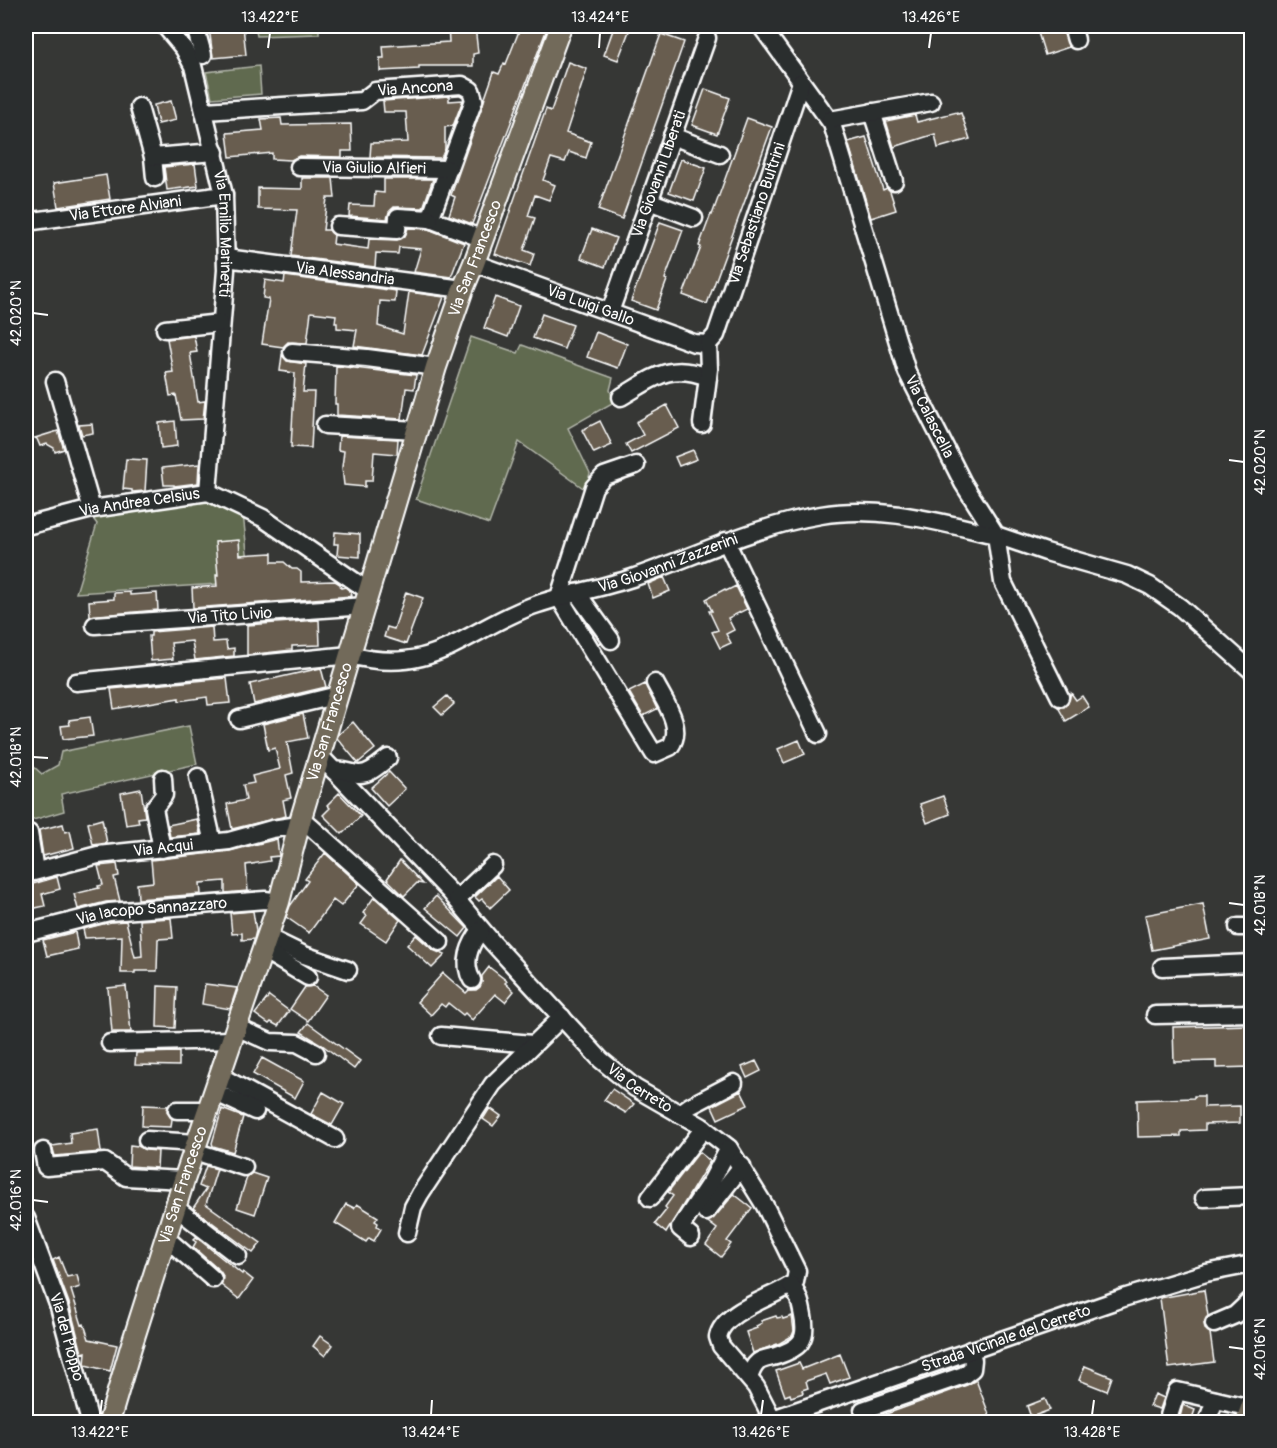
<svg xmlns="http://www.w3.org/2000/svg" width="1277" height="1448" font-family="Pangolin,sans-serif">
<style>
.green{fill:#616a50;stroke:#b0b4a8;stroke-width:1.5}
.building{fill:#675d4f;stroke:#fff;stroke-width:1.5}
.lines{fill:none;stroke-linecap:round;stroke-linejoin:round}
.minor-casing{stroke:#fff;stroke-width:21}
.major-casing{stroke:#fff;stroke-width:24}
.minor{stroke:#2a2d2e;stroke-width:16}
.major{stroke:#726b5a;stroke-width:20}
.ticks{fill:none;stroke:#fff;stroke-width:2}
.labels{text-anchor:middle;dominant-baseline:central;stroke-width:4.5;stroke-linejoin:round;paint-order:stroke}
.street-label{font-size:16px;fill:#fff;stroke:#2a2d2e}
.neatline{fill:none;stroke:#fff;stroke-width:2}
.ticks-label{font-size:15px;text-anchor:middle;fill:#fff}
</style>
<rect width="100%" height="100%" fill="#363735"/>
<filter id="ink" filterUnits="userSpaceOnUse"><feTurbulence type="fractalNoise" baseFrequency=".0167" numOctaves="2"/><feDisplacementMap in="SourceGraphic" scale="12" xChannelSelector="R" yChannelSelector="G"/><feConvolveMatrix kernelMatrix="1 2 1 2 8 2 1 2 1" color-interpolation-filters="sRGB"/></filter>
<g filter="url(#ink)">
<path class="green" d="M255,26H319V34L257,36Z
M259,66L261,94L212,98L206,72Z
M471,337L518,353L522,345L613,378L610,390L614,402L568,428L590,473L586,490L519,442L489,524L416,499Z
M197,501L230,506L243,513L250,582L76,593L97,524L89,513L181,503L193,505Z
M189,726L197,764L61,794L64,811L26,822V767L33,766L42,774L58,765L61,752Z"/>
<path class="building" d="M243,26L246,55L213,58L209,27Z
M448,26H475L478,53L473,54V66H419V69L380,71V58H384L383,46L449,42Z
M521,26H548L472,224L449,215L455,197L451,195L494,72L499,74L504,63L506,64Z
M618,26H631L618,60L604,55L614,27L617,28Z
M1036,26H1061L1069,47L1045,55Z
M661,34L684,42L622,219L598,210Z
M568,62L587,69L566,133L591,142L586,158L569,152L565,162L551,158L543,180L555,185L549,200L535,195L528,216L535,218L524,250L534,254L530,266L495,254L546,109L551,111Z
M705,89L730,98L717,134L692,125Z
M449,96V101L463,100L453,126L445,127V149L441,158L370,157L371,143L408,142L406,112H384L383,101Z
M171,101L176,120L158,124L154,105Z
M957,112L958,114L961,113L970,139L938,148L935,134L894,147L886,121L915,115L917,122Z
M281,118L282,125L351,124L352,151H342V157L299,156L291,160L272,159V153L230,157L227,133L263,130L261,119Z
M747,118L772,127L707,304L683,295L701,247L699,246L711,214L712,215Z
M866,137L883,190L887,188L890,191L896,210L871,218L848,142Z
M681,159L706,168L694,201L669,192Z
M195,164L198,186L167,190L164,167Z
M106,175L110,199L58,207L54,183Z
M302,178H333L335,198H327L323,230H329L334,235L333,244L368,249L369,239L397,240L405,236L408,228L428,229L464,243L451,277L414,272L421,249L399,247L398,254L376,253L375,267L291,256L297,210L258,209V188L302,189Z
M384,179H433L423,208L394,207L389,212L387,219L349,216L350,205L374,206L375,192L384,193Z
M660,222L683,230L665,279L667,280L656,310L631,301Z
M592,229L616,238L605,267L581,258Z
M285,276L396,291L395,302L380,301L378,326L403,334L409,292L444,297L422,355L354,346L357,330L337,328V323H335L336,315L311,312L307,343L288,342L283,347L262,344L269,299L263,298L265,280L284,283Z
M495,297L519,306L508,337L484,328Z
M542,314L573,325L564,349L533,338Z
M596,332L627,344L618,368L587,357Z
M194,336L197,352L190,353L198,402L205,401L203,419L181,420L176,395L170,396L166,373L173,372L167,339Z
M282,355L287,361L306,364L303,392H314L311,448L291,447L295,373L280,371Z
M336,366L416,375L414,389L406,388L402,419L337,415V404H335Z
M667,405L679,428L631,453L626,444L643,435L636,422Z
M175,421L177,446L161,448L159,423Z
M600,421L612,445L594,453L582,430Z
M92,424L93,433L82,435L79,425Z
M58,431L64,449L55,452L54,448L47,444L40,446L37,439L35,438Z
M339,436L398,439L397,454L374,452L372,481H365V487L344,485L342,467L344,451L338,450Z
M693,450L697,459L679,466L675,457Z
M126,459L147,460L145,491L132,492V490L123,489Z
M199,464L198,483L174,486V485H164L162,468Z
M335,532L360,534V557L337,555L338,544H334Z
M239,540L240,555L272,553V562H284L292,569H297L301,572V582L335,581L340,584L341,588L345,587L351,592L352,596L193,608L192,588L217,586L216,575H218L215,542Z
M664,577L670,591L653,598L648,584Z
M736,586L747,609L728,618L734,630L726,634L731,643L720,648L712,632L718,630L709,611H712L706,599L725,589L726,591Z
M130,592V595L157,593L158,610L90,616L89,601L114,599V593Z
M406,592L423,598L406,644L384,637L387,627L394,629Z
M319,620L320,645L292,646V650L247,655V625Z
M212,627L213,642L226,641L227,649L234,648V656L195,660L192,641L171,643L173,659L151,661L149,636H151V632Z
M321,668L326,687L254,704L250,684Z
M227,678L230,703L208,705L207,697L179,701V698L114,709L111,689Z
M645,684L657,709L643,716L629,692Z
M1071,693L1076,700L1082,696L1089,707L1066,721L1058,707H1064L1068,703Z
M447,696L454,704L442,715L434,707Z
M303,714L308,738L287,742L293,773L286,775L291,798L283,800L286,816L232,829L227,804L246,800L243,785L254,783L252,776L280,769L275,748L268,750L263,724Z
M90,717L93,736L63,739L61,726L70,725L69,720Z
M353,722L375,749L358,763L337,738L339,734Z
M799,740L805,754L784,763L778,749Z
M389,772L405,789L387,806L371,788Z
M141,789L145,817L138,818L139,823L126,825L121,793Z
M339,793L361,816L342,834L323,815L330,808L327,805Z
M943,796L950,814L927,823L920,804Z
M102,819L107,843L93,845L88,823Z
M197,819L200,834L170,837L168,825Z
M63,824L65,832L70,831L74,848L43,856L39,830Z
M277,839L279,856L269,857L270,861L246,865L248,891L225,893V881L200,883L201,894L138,899L137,884L153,882L151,860L230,851Z
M325,853L359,884L341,906L333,900L309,933L286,917L290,906L308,881L305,879Z
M400,860L423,884L417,883L404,896L387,879Z
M117,864L119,876L114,877L120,901L106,902L78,909L74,894L99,888L98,886L103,885L98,866Z
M497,876L509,890L490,908L482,899L479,901L475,897Z
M57,877L60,889L42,894L45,906L26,910V886Z
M436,896L467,928L460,937L425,908Z
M374,897L400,920L386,941L361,924L367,916L363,913Z
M1203,904L1210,939L1152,950L1145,915Z
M253,911L256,931L254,939L242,940V933L232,934L230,913Z
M171,918L173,938L158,939L157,971H135V973H121L122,936L85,938L83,929L111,922L126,921L135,957L142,956L140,920Z
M75,932L78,949L47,956L43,940Z
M416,935L433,950L445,955L432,968L407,945Z
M489,967L507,981L505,983L514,991L505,1002L495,994L472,1020L465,1013L463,1015L448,1003L445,1007L441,1004L431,1015L417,1002L443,973L466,993L469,990H476L480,987L482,982V976Z
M205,984L237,988L230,1009L202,1004Z
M126,986L131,1032H112L108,988Z
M158,986L177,987L175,1028L157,1027Z
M313,986L326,995L308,1021L290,1009L305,987Z
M269,996L289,1011L278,1026L271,1022L269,1024L255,1014Z
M308,1023L360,1061L354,1069L321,1044L301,1032Z
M1251,1025V1067L1216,1068V1061L1174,1062L1173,1027Z
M179,1052V1066L135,1065L136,1053Z
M262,1058L304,1081L295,1098L253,1074Z
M756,1061L761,1071L747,1078L742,1067Z
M612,1089L634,1104L626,1113L604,1100Z
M741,1091L748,1105L718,1119L712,1106Z
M323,1092L344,1104L332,1125L311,1114Z
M1194,1096H1204V1107L1240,1106V1123L1205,1124V1130L1181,1131V1136L1138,1137L1137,1100L1194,1098Z
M143,1105L168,1106L167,1111L172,1119L171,1127L142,1126Z
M490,1108L501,1116L493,1126L483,1119Z
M222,1109L243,1117L233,1152L213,1146L212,1143Z
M98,1129L101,1152L55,1156L52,1146L71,1143L70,1133Z
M130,1145L138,1146L146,1150L158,1151L157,1168L129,1166Z
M699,1152L710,1161L666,1233L655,1224L667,1209L665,1207L673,1196L668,1192Z
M206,1166L217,1169L206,1204L261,1243L253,1253L193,1208L206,1189L199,1186Z
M252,1173L267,1178L255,1214L237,1208L247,1177Z
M734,1194L752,1208L727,1241L731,1244L721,1257L706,1245L717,1229L708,1222L714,1218Z
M346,1204L354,1208L357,1204L378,1217L375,1221L378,1223L377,1226L381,1229L374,1241L369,1238L366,1242L335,1223Z
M196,1237L242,1274L243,1272L253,1280L239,1299L221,1285L223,1276L220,1271L193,1247L196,1242L193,1240Z
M59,1257L67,1277L77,1275L80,1287L71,1290L82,1325L84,1324L89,1339L117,1345L110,1371L85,1365L86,1352L82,1353L69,1303L53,1260Z
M1204,1290L1208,1316L1204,1323L1205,1329L1210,1333L1214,1362L1169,1368L1160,1298Z
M776,1316L777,1318L782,1317L783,1319L792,1316L794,1331L792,1336L780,1343L753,1353L746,1332L757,1328L756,1326L762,1323L761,1321Z
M320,1336L333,1345L325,1356L313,1346Z
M840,1354L849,1377L830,1384L826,1374L806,1381L808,1388L802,1390L803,1393L791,1397L790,1394L785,1396L776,1371L799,1363L802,1369Z
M1085,1366L1112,1377L1107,1391L1079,1380Z
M976,1380L992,1422H864L967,1385Z
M1155,1394L1164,1398L1160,1409L1150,1406Z
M1045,1399L1050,1410L1031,1417L1027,1406Z
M1183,1405L1195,1410L1191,1421L1180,1417Z"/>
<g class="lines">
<defs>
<g id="minor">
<path id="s1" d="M165,26L184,49L193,66L224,195L226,270L208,492"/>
<path d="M195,26L203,55"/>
<path id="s2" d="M761,26L832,124L907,372L963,483L996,535L1046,552L1127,575L1150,586L1180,607L1252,671"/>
<path d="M1072,26L1076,40"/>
<path d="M139,107L153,157L155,178"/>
<path id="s3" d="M205,111L362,101L375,91L462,85L471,90L474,100L430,219L483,239"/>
<path d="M872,112L894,181"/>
<path d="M830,120L931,102"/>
<path d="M672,136L720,154"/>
<path d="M153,157L215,152"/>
<path id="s4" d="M299,167L449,169"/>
<path d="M649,201L694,218"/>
<path id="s5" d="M26,222L224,195"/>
<path d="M338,226L397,230L398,217L430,219"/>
<path id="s6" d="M226,258L463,289"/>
<path id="s7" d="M474,263L694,343L708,344"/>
<path id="s8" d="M610,312L707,38"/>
<path d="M165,329L220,323"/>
<path id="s9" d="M708,344L716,335L801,82"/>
<path d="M292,352L367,358L436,367"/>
<path d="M55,381L92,509"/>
<path d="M621,397C654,378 668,362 708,377"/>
<path d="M702,424L709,369L708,344"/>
<path d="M325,425L417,430"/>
<path d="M636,465L604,476L594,487L559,597L654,754L670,747C685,728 664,701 655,683"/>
<path id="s10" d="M26,526L92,509L208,492L263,518L370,592"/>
<path d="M726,541L818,734"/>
<path d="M577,593L611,640"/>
<path id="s11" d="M95,625L366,606"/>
<path id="s12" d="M76,682L350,655C432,677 463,632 532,606C565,594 599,589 632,578C696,556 755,526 821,515C881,505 938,522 996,535L1003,582L1060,697"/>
<path d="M239,719L338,695"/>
<path id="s13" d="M320,756L451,893L493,943L601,1060L635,1088L701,1126L729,1148L765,1206L797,1271L795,1282C776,1297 723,1310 718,1337L721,1346L756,1387L774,1422"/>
<path d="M334,771C343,769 349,773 358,774C369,775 379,765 388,758"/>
<path d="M198,777L213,843"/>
<path d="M301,818L440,942"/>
<path d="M29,833L35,871"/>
<path d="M162,849L154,808L164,795L163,778"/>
<path id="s14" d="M26,874L98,855L229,841L272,829L299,825"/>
<path d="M457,899L493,865"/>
<path d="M1238,927H1252"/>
<path id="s15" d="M26,933L109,912L265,900L279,902"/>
<path d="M267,937L304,955L348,970"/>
<path d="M263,950L308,977"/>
<path d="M1162,967L1252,963"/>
<path d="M472,980C462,963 470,944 481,930"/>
<path d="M1155,1015L1252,1013"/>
<path d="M236,1027L270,1042L297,1043L316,1053"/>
<path d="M441,1036L533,1044"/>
<path d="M110,1043L232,1040"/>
<path d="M220,1076L335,1139"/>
<path d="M214,1092L255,1111"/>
<path d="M177,1110H208"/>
<path d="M679,1114L690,1106L734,1083"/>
<path d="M147,1140L197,1143"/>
<path d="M43,1151L46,1167L105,1162L126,1177L184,1180"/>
<path d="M194,1151L244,1167"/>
<path d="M650,1198L704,1128"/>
<path d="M1204,1198L1252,1196"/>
<path d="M176,1208L238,1256"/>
<path d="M706,1212L742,1166"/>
<path id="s16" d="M26,1218L59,1307L90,1422"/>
<path d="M407,1233L413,1207L420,1194L493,1084L562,1017"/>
<path d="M691,1237L680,1228L712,1180L729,1148"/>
<path d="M166,1238L213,1279"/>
<path d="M1214,1324L1235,1315L1252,1299"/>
<path d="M749,1378C751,1372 753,1366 758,1362C763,1358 770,1358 776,1356C800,1348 808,1341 803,1316C801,1305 799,1295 791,1285"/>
<path d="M863,1410L964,1375L972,1369L973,1360L970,1350"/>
<path id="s17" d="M764,1422L1123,1298L1206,1273L1252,1264"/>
<path d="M1167,1422L1177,1391L1251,1408"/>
<path d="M1207,1422L1215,1400"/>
</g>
<g id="major">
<path id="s18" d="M109,1422L131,1347L184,1180L279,902L301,818L436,367L463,289L474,263L561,26"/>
<path d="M1246,1422L1252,1405"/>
</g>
</defs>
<use href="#minor" class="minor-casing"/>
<use href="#major" class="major-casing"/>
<use href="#minor" class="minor"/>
<use href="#major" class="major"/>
</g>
</g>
<path class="ticks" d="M268,48L270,33M599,48L600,33M929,48L931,33M33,313L48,315M1229,460L1244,462M33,757L48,758M1229,903L1244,905M33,1200L48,1202M1229,1347L1244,1349M100,1415L102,1400M431,1415L432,1400M761,1415L763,1400M1092,1415L1094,1400"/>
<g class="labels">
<g class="street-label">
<text stroke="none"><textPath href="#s3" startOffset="214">Via Ancona</textPath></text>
<text stroke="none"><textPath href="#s4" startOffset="75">Via Giulio Alfieri</textPath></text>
<text stroke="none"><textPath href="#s8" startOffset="146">Via Giovanni Liberati</textPath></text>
<text stroke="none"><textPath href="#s5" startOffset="100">Via Ettore Alviani</textPath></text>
<text stroke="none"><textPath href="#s9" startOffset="140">Via Sebastiano Bultrini</textPath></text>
<text stroke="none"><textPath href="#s1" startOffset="220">Via Emilio Marinetti</textPath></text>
<text stroke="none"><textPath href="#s18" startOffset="1220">Via San Francesco</textPath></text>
<text stroke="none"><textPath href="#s6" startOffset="120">Via Alessandria</textPath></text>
<text stroke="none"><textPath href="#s7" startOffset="124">Via Luigi Gallo</textPath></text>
<text stroke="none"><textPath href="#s2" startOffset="430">Via Calascella</textPath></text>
<text stroke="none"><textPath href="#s10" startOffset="116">Via Andrea Celsius</textPath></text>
<text stroke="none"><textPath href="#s12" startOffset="612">Via Giovanni Zazzerini</textPath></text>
<text stroke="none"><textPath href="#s11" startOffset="135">Via Tito Livio</textPath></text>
<text stroke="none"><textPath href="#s18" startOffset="734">Via San Francesco</textPath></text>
<text stroke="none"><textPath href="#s14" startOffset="140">Via Acqui</textPath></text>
<text stroke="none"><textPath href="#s15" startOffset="128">Via Iacopo Sannazzaro</textPath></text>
<text stroke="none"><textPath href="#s13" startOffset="462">Via Cerreto</textPath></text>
<text stroke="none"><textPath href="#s18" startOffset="248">Via San Francesco</textPath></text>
<text stroke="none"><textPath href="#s16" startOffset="126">Via del Pioppo</textPath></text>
<text stroke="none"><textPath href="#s17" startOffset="256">Strada Vicinale del Cerreto</textPath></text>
</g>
</g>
<rect width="1277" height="1448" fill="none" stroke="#2a2d2e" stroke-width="66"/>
<rect x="33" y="33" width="1211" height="1382" class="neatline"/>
<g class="ticks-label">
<text x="270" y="22">13.422°E</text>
<text x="600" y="22">13.424°E</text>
<text x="931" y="22">13.426°E</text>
<text transform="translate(16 313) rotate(-90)" y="5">42.020°N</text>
<text transform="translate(1260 462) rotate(-90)" y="5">42.020°N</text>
<text transform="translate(16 757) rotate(-90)" y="5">42.018°N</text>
<text transform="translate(1260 905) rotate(-90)" y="5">42.018°N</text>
<text transform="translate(16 1200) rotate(-90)" y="5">42.016°N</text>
<text transform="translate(1260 1349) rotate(-90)" y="5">42.016°N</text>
<text x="100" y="1437">13.422°E</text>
<text x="431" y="1437">13.424°E</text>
<text x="761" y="1437">13.426°E</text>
<text x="1092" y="1437">13.428°E</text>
</g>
</svg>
